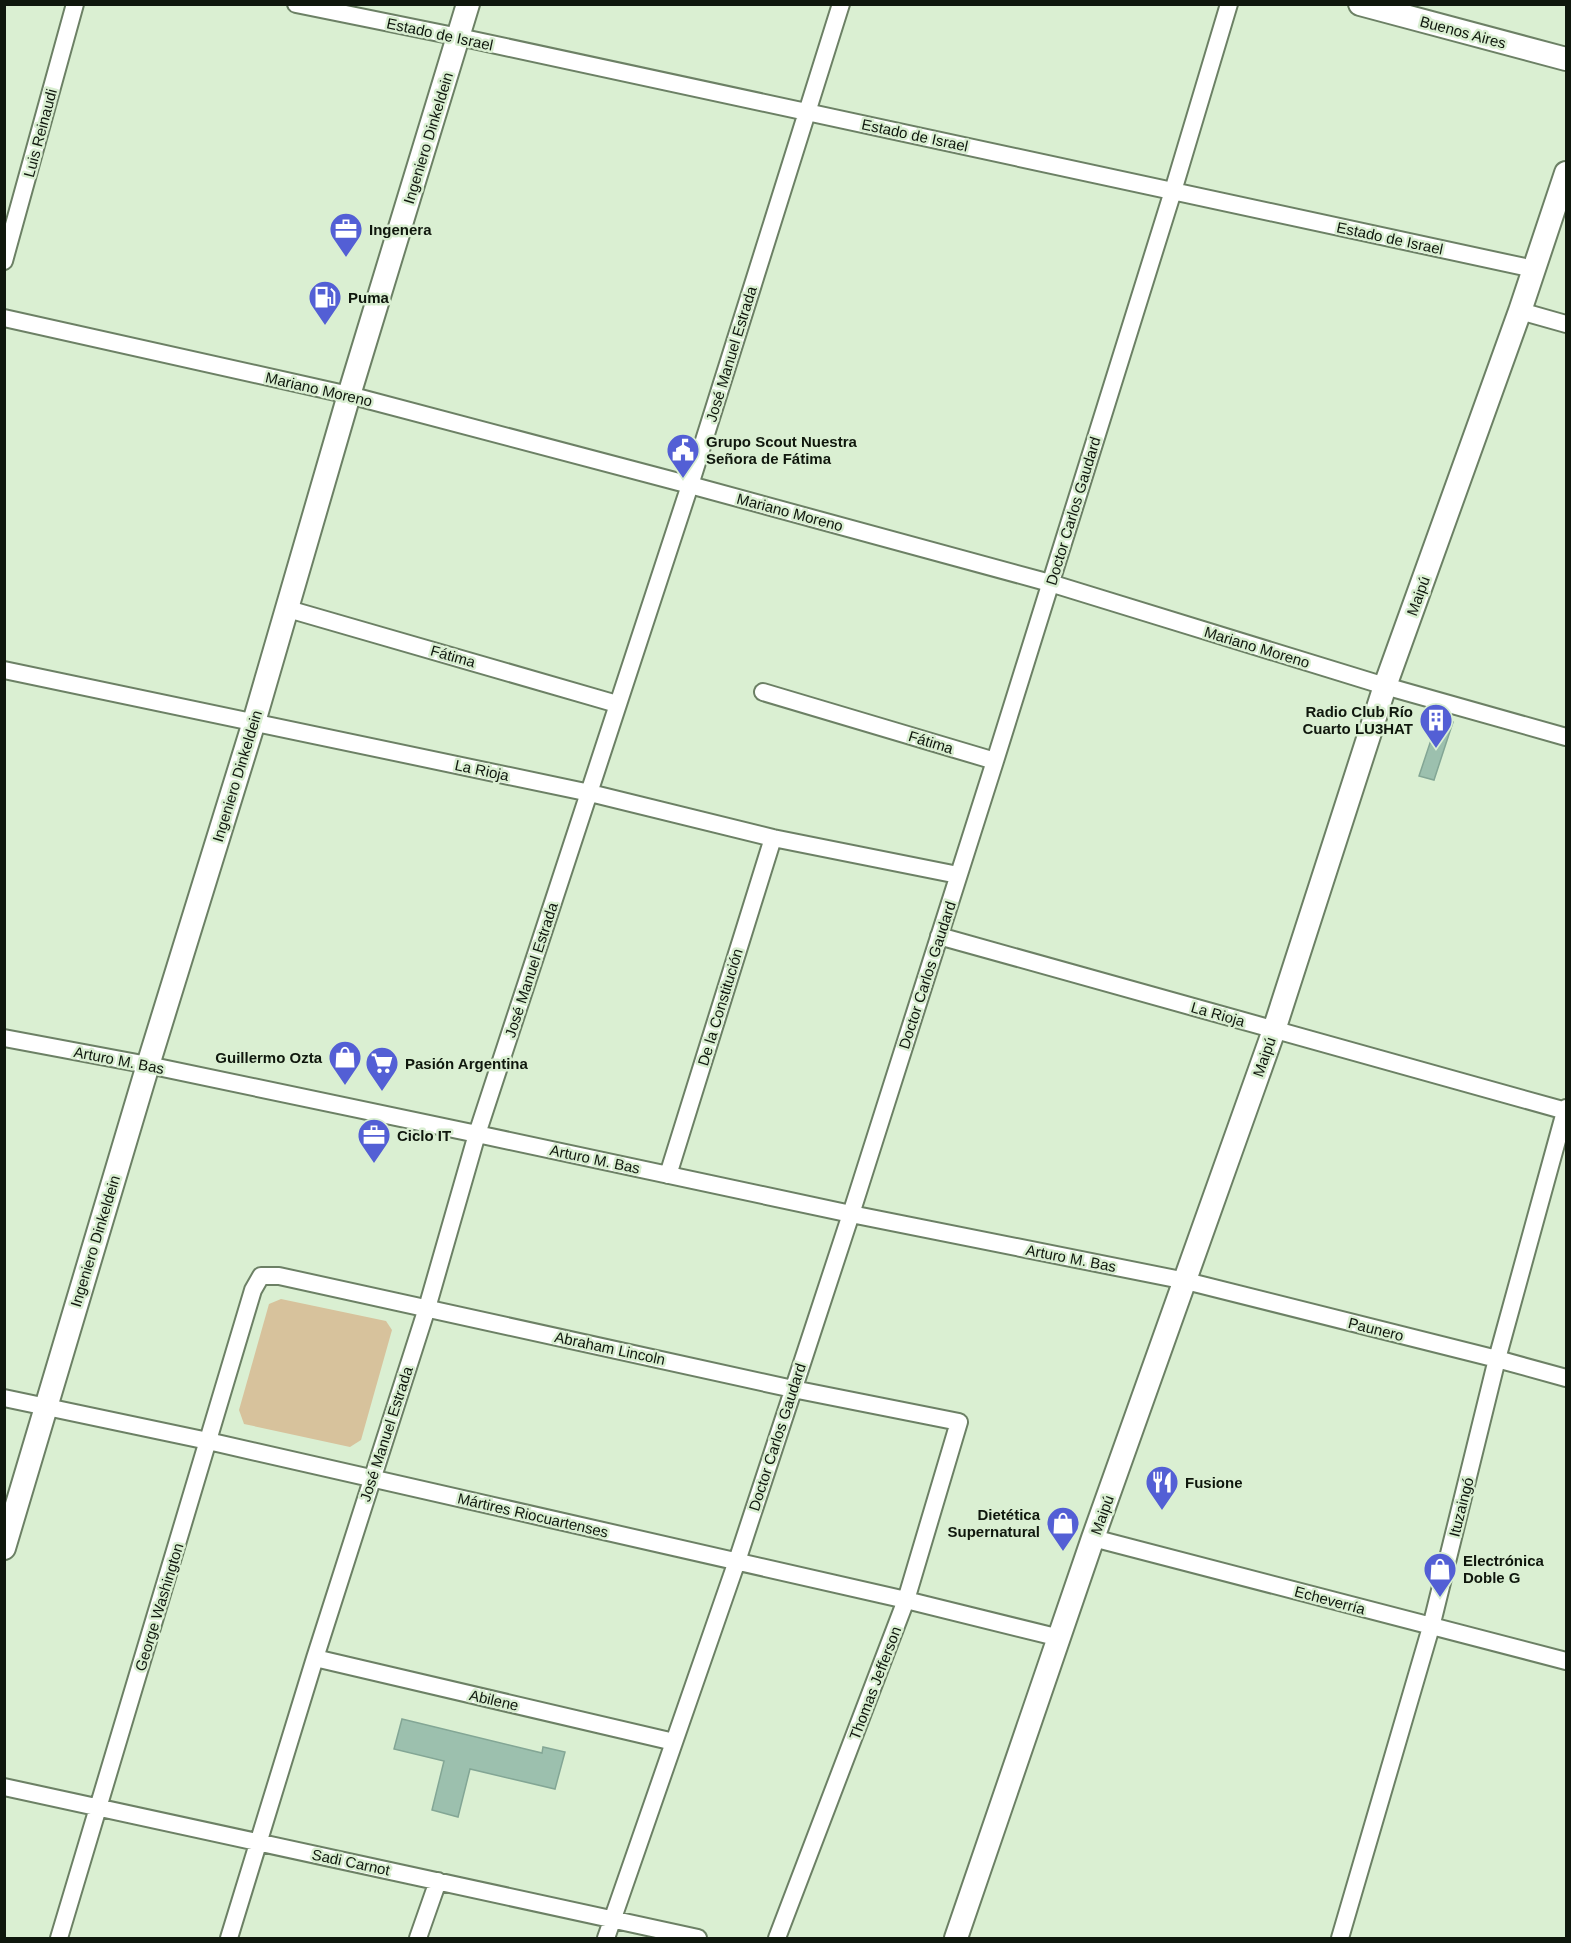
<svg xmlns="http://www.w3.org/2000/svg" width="1571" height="1943" font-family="Helvetica,sans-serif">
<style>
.green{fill:#d7c29c}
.building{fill:#9cc0ae;stroke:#83a695;stroke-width:1.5}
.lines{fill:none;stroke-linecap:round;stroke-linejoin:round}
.minor-casing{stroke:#6c8065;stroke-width:20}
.secondary-casing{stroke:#6c8065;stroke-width:26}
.minor{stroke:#fff;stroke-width:16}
.secondary{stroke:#fff;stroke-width:22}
.labels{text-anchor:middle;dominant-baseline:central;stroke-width:5;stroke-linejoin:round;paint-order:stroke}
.street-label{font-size:15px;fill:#0f170d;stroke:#daefd2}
.poi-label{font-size:15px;font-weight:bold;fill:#0f170d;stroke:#daefd2;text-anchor:start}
</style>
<rect width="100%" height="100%" fill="#daefd2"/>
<path class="green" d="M281,1299L386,1321L392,1330L361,1440L350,1447L244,1424L239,1410L269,1304Z"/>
<path class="building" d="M1438,719L1453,722L1434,780L1419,776Z
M402,1719L542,1753L543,1747L565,1752L555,1789L470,1769L458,1817L432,1810L444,1761L394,1749Z"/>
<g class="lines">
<defs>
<path id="minor" d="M296,4L459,37L1534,269
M4,261L75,4
M1520,311L1566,324
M4,318L349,395L690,485L1050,583L1385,686L1566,737
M288,609L617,704
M4,670L590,793L773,838L958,875
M763,692L995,761
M939,936L1566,1111
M4,1038L148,1065L477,1134L851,1214L1186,1281L1497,1359L1566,1378
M668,1175L773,838
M4,1398L208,1441L906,1600L1060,1638
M1093,1538L1566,1661
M315,1658L674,1742
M4,1787L698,1938
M59,1938L253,1290L261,1276H279L793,1389L959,1422L906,1600L777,1938
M229,1938L315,1658L427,1308L477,1134L690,485L841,4
M418,1938L438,1881
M606,1938L737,1561L851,1214L995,761L1173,191L1229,4
M1340,1938L1431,1627L1497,1359L1566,1108"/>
<path id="secondary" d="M1360,4L1566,59
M4,1548L148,1065L254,722L349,395L468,4
M956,1938L1093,1538L1274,1030L1385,686L1520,311L1566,173"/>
</defs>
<use href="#minor" class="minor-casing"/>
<use href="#secondary" class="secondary-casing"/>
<use href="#minor" class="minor"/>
<use href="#secondary" class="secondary"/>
</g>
<defs>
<symbol id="office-pin" viewBox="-11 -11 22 30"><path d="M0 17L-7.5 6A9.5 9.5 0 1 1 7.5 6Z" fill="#535fd5" stroke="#daefd2"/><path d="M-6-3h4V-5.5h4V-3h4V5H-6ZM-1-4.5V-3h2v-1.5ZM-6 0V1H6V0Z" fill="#fff"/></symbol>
<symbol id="fuel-pin" viewBox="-11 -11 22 30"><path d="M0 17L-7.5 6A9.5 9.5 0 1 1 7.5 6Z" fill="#535fd5" stroke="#daefd2"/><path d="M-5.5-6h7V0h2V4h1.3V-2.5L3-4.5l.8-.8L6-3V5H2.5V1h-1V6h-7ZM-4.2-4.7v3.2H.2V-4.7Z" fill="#fff"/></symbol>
<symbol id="civic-pin" viewBox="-11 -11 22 30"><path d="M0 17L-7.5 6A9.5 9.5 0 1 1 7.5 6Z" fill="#535fd5" stroke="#daefd2"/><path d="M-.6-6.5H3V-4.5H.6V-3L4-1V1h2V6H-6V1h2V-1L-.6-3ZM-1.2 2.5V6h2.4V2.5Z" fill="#fff"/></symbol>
<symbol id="building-pin" viewBox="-11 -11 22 30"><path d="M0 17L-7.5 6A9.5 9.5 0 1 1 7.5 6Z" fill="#535fd5" stroke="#daefd2"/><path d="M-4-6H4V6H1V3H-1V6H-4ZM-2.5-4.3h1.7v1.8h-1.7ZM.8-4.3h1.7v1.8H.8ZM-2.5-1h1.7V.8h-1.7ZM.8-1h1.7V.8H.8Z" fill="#fff"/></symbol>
<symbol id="shop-pin" viewBox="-11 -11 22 30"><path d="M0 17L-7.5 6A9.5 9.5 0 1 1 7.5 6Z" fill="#535fd5" stroke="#daefd2"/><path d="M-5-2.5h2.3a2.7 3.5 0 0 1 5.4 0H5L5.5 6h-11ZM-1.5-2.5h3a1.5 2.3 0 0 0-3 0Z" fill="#fff"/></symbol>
<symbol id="supermarket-pin" viewBox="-11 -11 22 30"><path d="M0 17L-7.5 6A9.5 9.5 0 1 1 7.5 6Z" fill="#535fd5" stroke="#daefd2"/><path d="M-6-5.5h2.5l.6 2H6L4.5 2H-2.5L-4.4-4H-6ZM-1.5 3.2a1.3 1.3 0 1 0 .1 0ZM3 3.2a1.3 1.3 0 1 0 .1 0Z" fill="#fff"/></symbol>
<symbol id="restaurant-pin" viewBox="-11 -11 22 30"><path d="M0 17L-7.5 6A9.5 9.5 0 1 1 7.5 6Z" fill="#535fd5" stroke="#daefd2"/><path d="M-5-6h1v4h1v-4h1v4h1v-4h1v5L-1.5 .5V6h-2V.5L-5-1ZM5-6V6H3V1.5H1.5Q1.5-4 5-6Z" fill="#fff"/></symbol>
</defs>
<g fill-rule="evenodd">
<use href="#office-pin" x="327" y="210" width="38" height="52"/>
<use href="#fuel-pin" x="306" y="278" width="38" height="52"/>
<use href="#civic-pin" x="664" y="431" width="38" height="52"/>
<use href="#building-pin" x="1417" y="701" width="38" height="52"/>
<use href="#shop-pin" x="326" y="1038" width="38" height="52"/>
<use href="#supermarket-pin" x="363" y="1044" width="38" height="52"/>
<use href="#office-pin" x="355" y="1116" width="38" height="52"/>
<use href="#restaurant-pin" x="1143" y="1463" width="38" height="52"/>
<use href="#shop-pin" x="1044" y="1504" width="38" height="52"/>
<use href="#shop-pin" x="1421" y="1550" width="38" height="52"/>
</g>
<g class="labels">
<g class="street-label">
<text transform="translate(1463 32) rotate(15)">Buenos Aires</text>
<text transform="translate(440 34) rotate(12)">Estado de Israel</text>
<text transform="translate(40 133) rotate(-75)">Luis Reinaudi</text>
<text transform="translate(915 135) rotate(12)">Estado de Israel</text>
<text transform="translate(428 138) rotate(-73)">Ingeniero Dinkeldein</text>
<text transform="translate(1390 238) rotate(12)">Estado de Israel</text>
<text transform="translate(731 354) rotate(-73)">José Manuel Estrada</text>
<text transform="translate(319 389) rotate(13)">Mariano Moreno</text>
<text transform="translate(1073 511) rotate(-73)">Doctor Carlos Gaudard</text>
<text transform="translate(790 512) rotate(15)">Mariano Moreno</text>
<text transform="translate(1418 596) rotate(-70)">Maipú</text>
<text transform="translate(1257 647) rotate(17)">Mariano Moreno</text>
<text transform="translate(453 656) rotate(16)">Fátima</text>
<text transform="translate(931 742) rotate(17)">Fátima</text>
<text transform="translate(482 770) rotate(12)">La Rioja</text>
<text transform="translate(237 776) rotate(-73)">Ingeniero Dinkeldein</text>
<text transform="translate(531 970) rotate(-72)">José Manuel Estrada</text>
<text transform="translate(927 975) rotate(-72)">Doctor Carlos Gaudard</text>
<text transform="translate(720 1007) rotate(-73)">De la Constitución</text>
<text transform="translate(1218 1014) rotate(16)">La Rioja</text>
<text transform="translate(1264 1057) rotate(-71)">Maipú</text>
<text transform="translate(119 1060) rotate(11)">Arturo M. Bas</text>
<text transform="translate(595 1159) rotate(12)">Arturo M. Bas</text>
<text transform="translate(95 1241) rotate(-73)">Ingeniero Dinkeldein</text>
<text transform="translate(1071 1258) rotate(11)">Arturo M. Bas</text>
<text transform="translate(1376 1329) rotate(14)">Paunero</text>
<text transform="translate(610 1348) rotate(12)">Abraham Lincoln</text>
<text transform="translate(386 1434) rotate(-72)">José Manuel Estrada</text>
<text transform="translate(777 1437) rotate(-72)">Doctor Carlos Gaudard</text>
<text transform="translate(1461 1507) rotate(-76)">Ituzaingó</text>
<text transform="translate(533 1515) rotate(13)">Mártires Riocuartenses</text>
<text transform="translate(1102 1515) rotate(-70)">Maipú</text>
<text transform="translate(1330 1600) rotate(15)">Echeverría</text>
<text transform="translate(159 1607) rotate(-73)">George Washington</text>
<text transform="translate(875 1683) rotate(-69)">Thomas Jefferson</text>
<text transform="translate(494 1700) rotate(13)">Abilene</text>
<text transform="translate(351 1862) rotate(12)">Sadi Carnot</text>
</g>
<g class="poi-label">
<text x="369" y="229">Ingenera</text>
<text x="348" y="297">Puma</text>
<text x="706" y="441">Grupo Scout Nuestra<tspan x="706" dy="17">Señora de Fátima</tspan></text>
<text x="1413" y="711" text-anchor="end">Radio Club Río<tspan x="1413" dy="17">Cuarto LU3HAT</tspan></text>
<text x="322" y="1057" text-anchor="end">Guillermo Ozta</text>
<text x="405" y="1063">Pasión Argentina</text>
<text x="397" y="1135">Ciclo IT</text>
<text x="1185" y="1482">Fusione</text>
<text x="1040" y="1514" text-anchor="end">Dietética<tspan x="1040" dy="17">Supernatural</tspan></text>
<text x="1463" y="1560">Electrónica<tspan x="1463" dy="17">Doble G</tspan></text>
</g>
</g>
<rect width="1571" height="1943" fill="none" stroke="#0f170d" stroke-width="12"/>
</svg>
